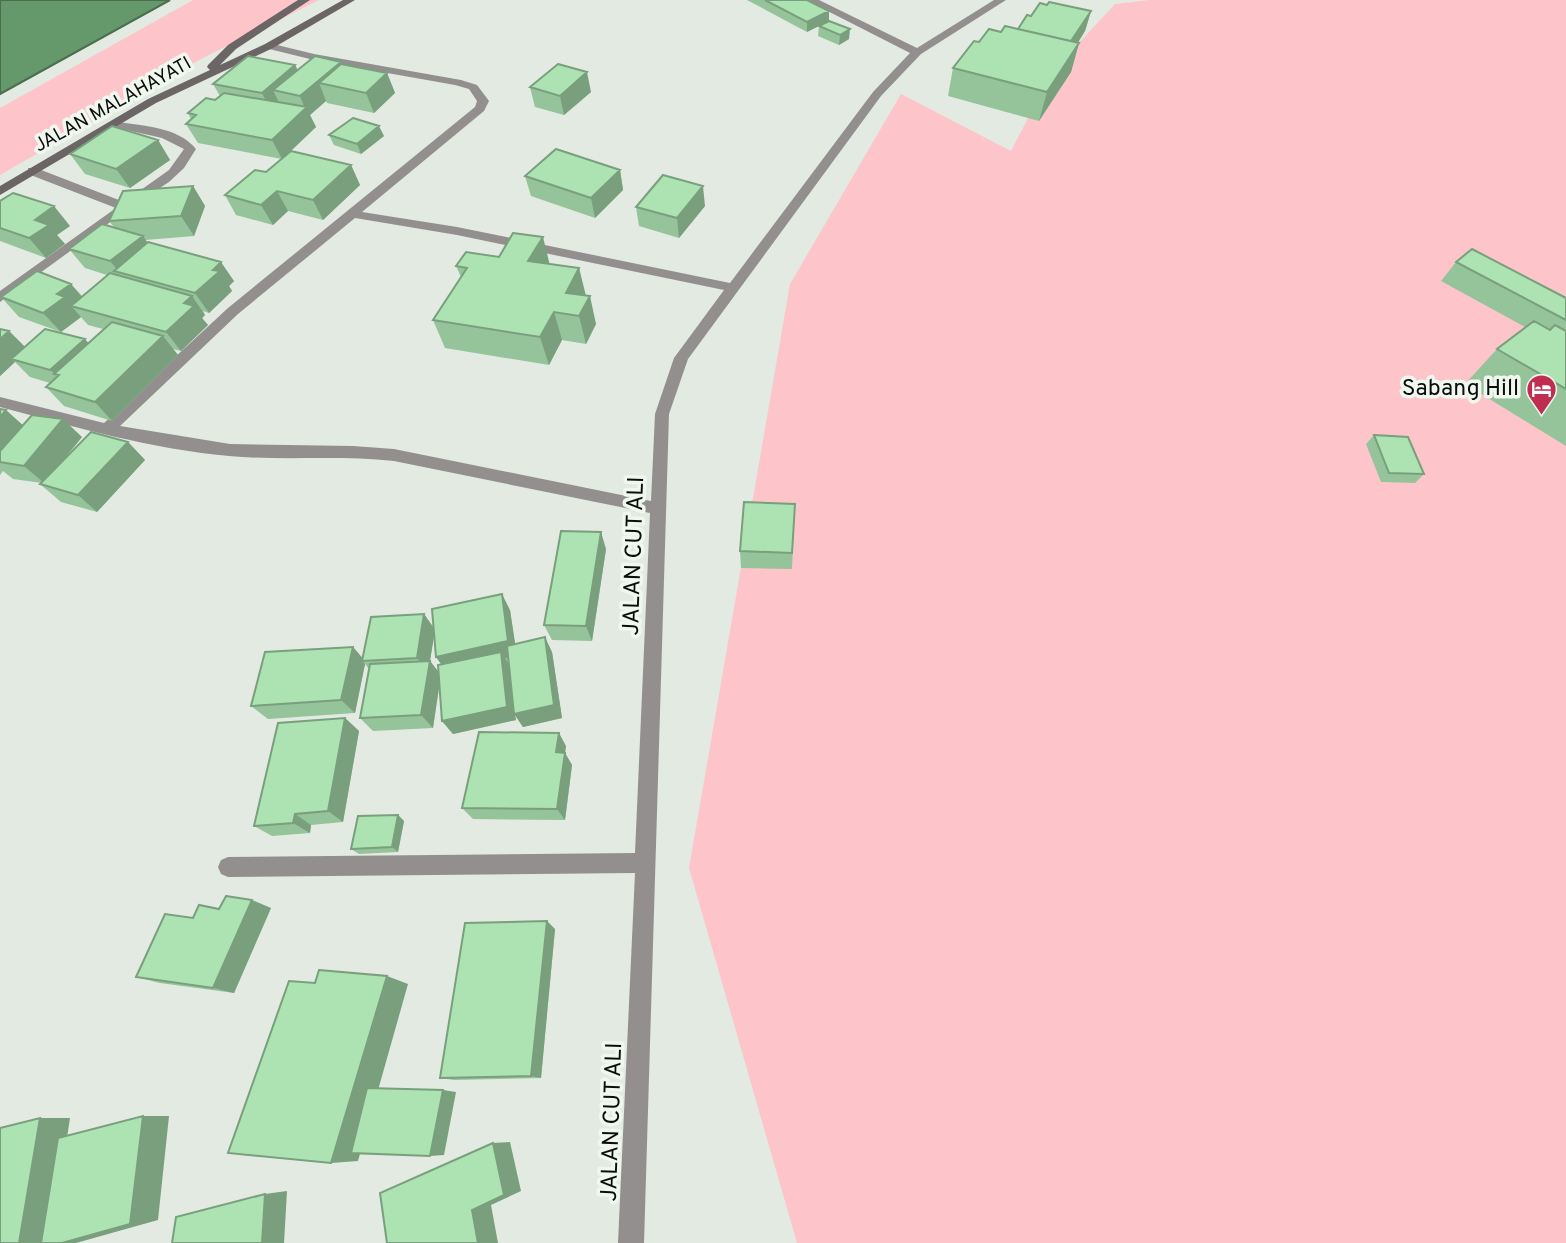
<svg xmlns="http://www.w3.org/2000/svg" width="1566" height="1243" font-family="Overpass,sans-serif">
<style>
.green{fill:#fdc5ca}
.water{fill:#65986b;stroke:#4a6e4e;stroke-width:2}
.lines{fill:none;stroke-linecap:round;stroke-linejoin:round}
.street{fill:#948f8f;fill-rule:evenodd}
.secondary{fill:#6c6566;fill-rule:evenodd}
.wall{fill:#95c39a;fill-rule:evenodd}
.shaded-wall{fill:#799f7d}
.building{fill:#ade3b3;stroke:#799f7d;stroke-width:2}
.labels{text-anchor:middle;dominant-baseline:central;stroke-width:7;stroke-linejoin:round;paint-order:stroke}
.far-street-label{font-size:19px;fill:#0b0d0b;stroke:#eff7ef}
.poi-label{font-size:23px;fill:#0b0d0b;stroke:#eff7ef;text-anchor:end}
.street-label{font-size:23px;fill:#0b0d0b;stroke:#eff7ef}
</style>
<rect width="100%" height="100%" fill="#e2eae2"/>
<path class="green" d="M193,0H319L201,59L0,175V108Z
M1149,0H1566V1243H797L689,868L790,284L901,94L1011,151L1052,72L1115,4Z"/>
<path class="water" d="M0,0H170L0,94Z"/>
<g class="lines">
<path class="street" d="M806,0H819L917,48L994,0H1006L921,54L881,96L688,359L669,414L644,1243H618L635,873L228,877L221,874L218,867L221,860L228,857L635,853L650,513L394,461C339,455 284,461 229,456C151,449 75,427 0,407V397L104,423L228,308L475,107L477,101L469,89L455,85L314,60L265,48L264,46L269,43L314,54L461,80L477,85L489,101L484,111L362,212L457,227L730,283L873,92L910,53ZM355,218L457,235L724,290L674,358L655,414L651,501L394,449L353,446L230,444L120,426L238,314Z
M113,121C140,126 178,126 196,149L184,168L169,182L131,207L0,302V291L116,208L28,174V168H36L124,202L169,170L184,149L162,138L109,126L107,124Z"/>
<path class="secondary" d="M298,0H310L236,49L220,65L265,44L343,0H355L273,48L156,103L0,195V186L148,99L210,70L207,67L208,65L228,45Z"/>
</g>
<path class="wall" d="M747,0H807L849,39L839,45L818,36L819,26L822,24L807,32Z
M1091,11L1085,31L1078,43H1079L1071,72L1039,121L948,96L953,68L979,42L1001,32L1018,29L1031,16Z
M341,62L342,65L387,73L395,93L374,113L327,103L326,101L310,115L316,127L287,155L351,165L360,185L323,220L288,211L273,225L236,215L225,195L266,172L282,159L198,143L186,124L191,119L188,113L215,100L220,96L213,84L295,65L298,70Z
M530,87L591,92L564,115L535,107Z
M329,135L384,136L361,154L334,145Z
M158,140L170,160L130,188L85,174L70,154Z
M620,170L623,190L595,218L531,196L525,176Z
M193,186L205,206L194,236L145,240L147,243L234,281L229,286L232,291L209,313L203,311L205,315L202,318L208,325L181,351L173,349L178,355L112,421L64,406L46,387L50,383L30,377L15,362L0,376V329L9,331L25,347L88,343L103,329L88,325L81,317L61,332L19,317L1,297L71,284L82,296L107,275L85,268L69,249L114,227L109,221Z
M0,201L70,226L57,235L65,244L46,258L0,241Z
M705,206L679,238L639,226L636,207Z
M1456,262L1566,298V446L1465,384L1497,349L1525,327L1441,281Z
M550,264L579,268L585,295L596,324L586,344L562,340L549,365L445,348L433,320L461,277L456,266Z
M0,409L23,425L82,437L60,465L128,442L145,460L97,512L61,502L40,484L42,483L13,479L3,471L0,475Z
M1374,435L1424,474L1415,483L1381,482L1366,444Z
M795,504L792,569L741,568L740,551Z
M606,549L592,641L552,640L544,625Z
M510,610L515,644L552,652L562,718L523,727L515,715L516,720L453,734L442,721L439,683L433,728L373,731L360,718L369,669L365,664L355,713L268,719L251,706L353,647L363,659L424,614L434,628ZM434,634L436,657L441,664L439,673L430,661Z
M345,718L359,731L343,822L311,825L310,833L272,836L254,826Z
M566,746L565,753L572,765L565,820L473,819L462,808Z
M398,815L404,821L398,852L359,854L351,849Z
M271,908L234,993L160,983L136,977L193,918L219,909Z
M555,929L541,1078L454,1080L440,1078Z"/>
<path class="shaded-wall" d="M829,11V21L807,32V22Z
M1091,11L1085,31L1063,66L1068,46Z
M850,29L849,39L839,45L840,35Z
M1079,43L1071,72L1039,121L1047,92Z
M341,62L349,81L319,83L326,101L310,115L316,127L282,159L272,140L305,109L300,96Z
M295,65L304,84L273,90L280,105L272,113L262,93Z
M587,72L591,92L564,115L560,96Z
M387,73L395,93L374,113L366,93Z
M379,126L384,136L361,154L357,144Z
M158,140L170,160L130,188L116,169Z
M351,165L360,185L323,220L313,200Z
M620,170L623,190L595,218L591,198Z
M193,186L205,206L194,236L181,216Z
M703,186L705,206L679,238L677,218Z
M277,191L288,211L273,225L261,205Z
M54,206L70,226L57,235L65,244L46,258L29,238L35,220Z
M143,236L157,256L119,272L110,261Z
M543,237L550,266L528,261Z
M221,262L234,281L229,286L232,291L209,313L195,293L213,270Z
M579,268L586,296L566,293Z
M71,284L87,303L71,306L81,317L61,332L43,313L57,294Z
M192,296L205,315L202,318L208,325L181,351L166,332L184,303Z
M590,296L596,324L586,344L579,316Z
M554,312L562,340L549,365L540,337Z
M9,331L28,350L11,359L15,362L0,376V339Z
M163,336L178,355L112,421L95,402Z
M85,339L102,359L59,375L55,374L50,370Z
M6,410L26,428L0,462V417Z
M63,419L82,437L44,483L24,466Z
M128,442L145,460L97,512L78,495Z
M601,532L606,549L592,641L586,626Z
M502,594L510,610L517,656L505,658L510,666L545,637L552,652L562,718L523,727L515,715L516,720L453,734L442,721L447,672L436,657Z
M424,614L435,630L430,661L441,675L433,728L421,715L428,672L417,658Z
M353,647L365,661H362L365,664L355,713L341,700Z
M345,718L359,731L343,822L328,811Z
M559,733L566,746L565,753L572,765L565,820L557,809L556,752Z
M295,814L311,825L310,833L293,823Z
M398,815L404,821L398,852L392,847Z
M252,900L271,908L234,993L213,988Z
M547,921L555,929L541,1078L531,1076Z
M387,976L408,984L358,1161L331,1163Z
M443,1090L456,1092L444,1155L430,1156Z
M143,1116H169L158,1220L76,1243H62Z
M40,1118H70L51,1243H19Z
M510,1142L521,1191L491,1205L498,1243H478L472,1210L493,1143Z
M287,1191L284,1243H262L265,1194Z"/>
<path class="building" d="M765,0H807L829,11L807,22Z
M1049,2L1091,11L1071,41L1018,29L1027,15L1031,16L1040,3L1047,5Z
M829,21L850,29L840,35L819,26Z
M1005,26L1079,43L1047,92L953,68L974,41L979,42L989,29L1001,32Z
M248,56L295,65L262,93L213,84Z
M315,56L341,62L300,96L273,90Z
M341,64L387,73L366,93L319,83Z
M558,64L587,72L560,96L530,87Z
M224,93L307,107L272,140L186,124L196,115L188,113L206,98L215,100Z
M353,118L379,126L357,144L329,135Z
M112,126L158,140L116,169L70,154Z
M556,149L620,170L591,198L525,176Z
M291,151L351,165L313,200L277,191L261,205L225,195L255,170L266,172Z
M663,175L703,186L677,218L636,207Z
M193,186L181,216L109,221L123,191Z
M13,193L54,206L35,220L49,225L29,238L0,228V201Z
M102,224L143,236L110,261L69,249Z
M513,233L543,237L528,261L579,268L566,293L590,296L579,316L554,312L540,337L433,320L467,268L456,266L466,252L499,257Z
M148,242L221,262L213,270L220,271L195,293L114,271Z
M1472,249L1566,298V320L1456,262Z
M37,271L71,284L57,294L65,297L43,313L1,297Z
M110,273L192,296L184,303L194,306L166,332L71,306Z
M1534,321L1550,330L1555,325L1566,331V389L1497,349Z
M112,322L163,336L95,402L46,387L59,375L54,374Z
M0,329L9,331L0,339Z
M45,329L85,339L50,370L11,359Z
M0,409L6,410L0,417Z
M32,415L63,419L24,466L0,462V451Z
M91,432L128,442L78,495L40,484Z
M1374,435L1408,437L1424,474L1389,473Z
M744,502L795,504L792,553L740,551Z
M561,531L601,532L586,626L544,625Z
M502,594L508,641L436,657L432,609Z
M424,614L417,658L362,661L371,617Z
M545,637L554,705L514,714L507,646Z
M353,647L341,700L251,706L265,652Z
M501,652L507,707L442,721L438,665Z
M430,661L421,715L360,718L370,664Z
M345,718L328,811L295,814L293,823L254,826L278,723Z
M479,732L559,733L556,752L565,753L557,809L462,808Z
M398,815L392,847L351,849L358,816Z
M226,896L252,900L213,988L136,977L165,914L193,918L199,905L219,909Z
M547,921L531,1076L440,1078L465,923Z
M319,970L387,976L331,1163L228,1153L289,981L315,983Z
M367,1088L443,1090L430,1156L351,1153Z
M143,1116L130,1224L62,1243H41L58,1138Z
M40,1118L19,1243H0V1128Z
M493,1143L504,1195L472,1210L478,1243H387L380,1193Z
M265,1194L262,1243H172L176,1217Z"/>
<defs>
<symbol id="hotel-pin" viewBox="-11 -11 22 30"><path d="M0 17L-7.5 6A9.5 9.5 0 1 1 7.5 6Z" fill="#bf2e51" stroke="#eff7ef"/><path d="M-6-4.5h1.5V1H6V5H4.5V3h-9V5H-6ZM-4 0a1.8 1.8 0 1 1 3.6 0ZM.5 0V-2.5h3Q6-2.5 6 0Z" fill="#fff"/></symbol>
</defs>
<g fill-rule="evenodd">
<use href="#hotel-pin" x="1524" y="372" width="35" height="47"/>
</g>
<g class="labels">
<g class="far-street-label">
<text transform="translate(113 105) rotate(-29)">JALAN MALAHAYATI</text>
</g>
<g class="poi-label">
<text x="1519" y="389">Sabang Hill</text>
</g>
<g class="street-label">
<text transform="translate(635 556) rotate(-88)">JALAN CUT ALI</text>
<text transform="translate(613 1122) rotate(-88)">JALAN CUT ALI</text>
</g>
</g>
</svg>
